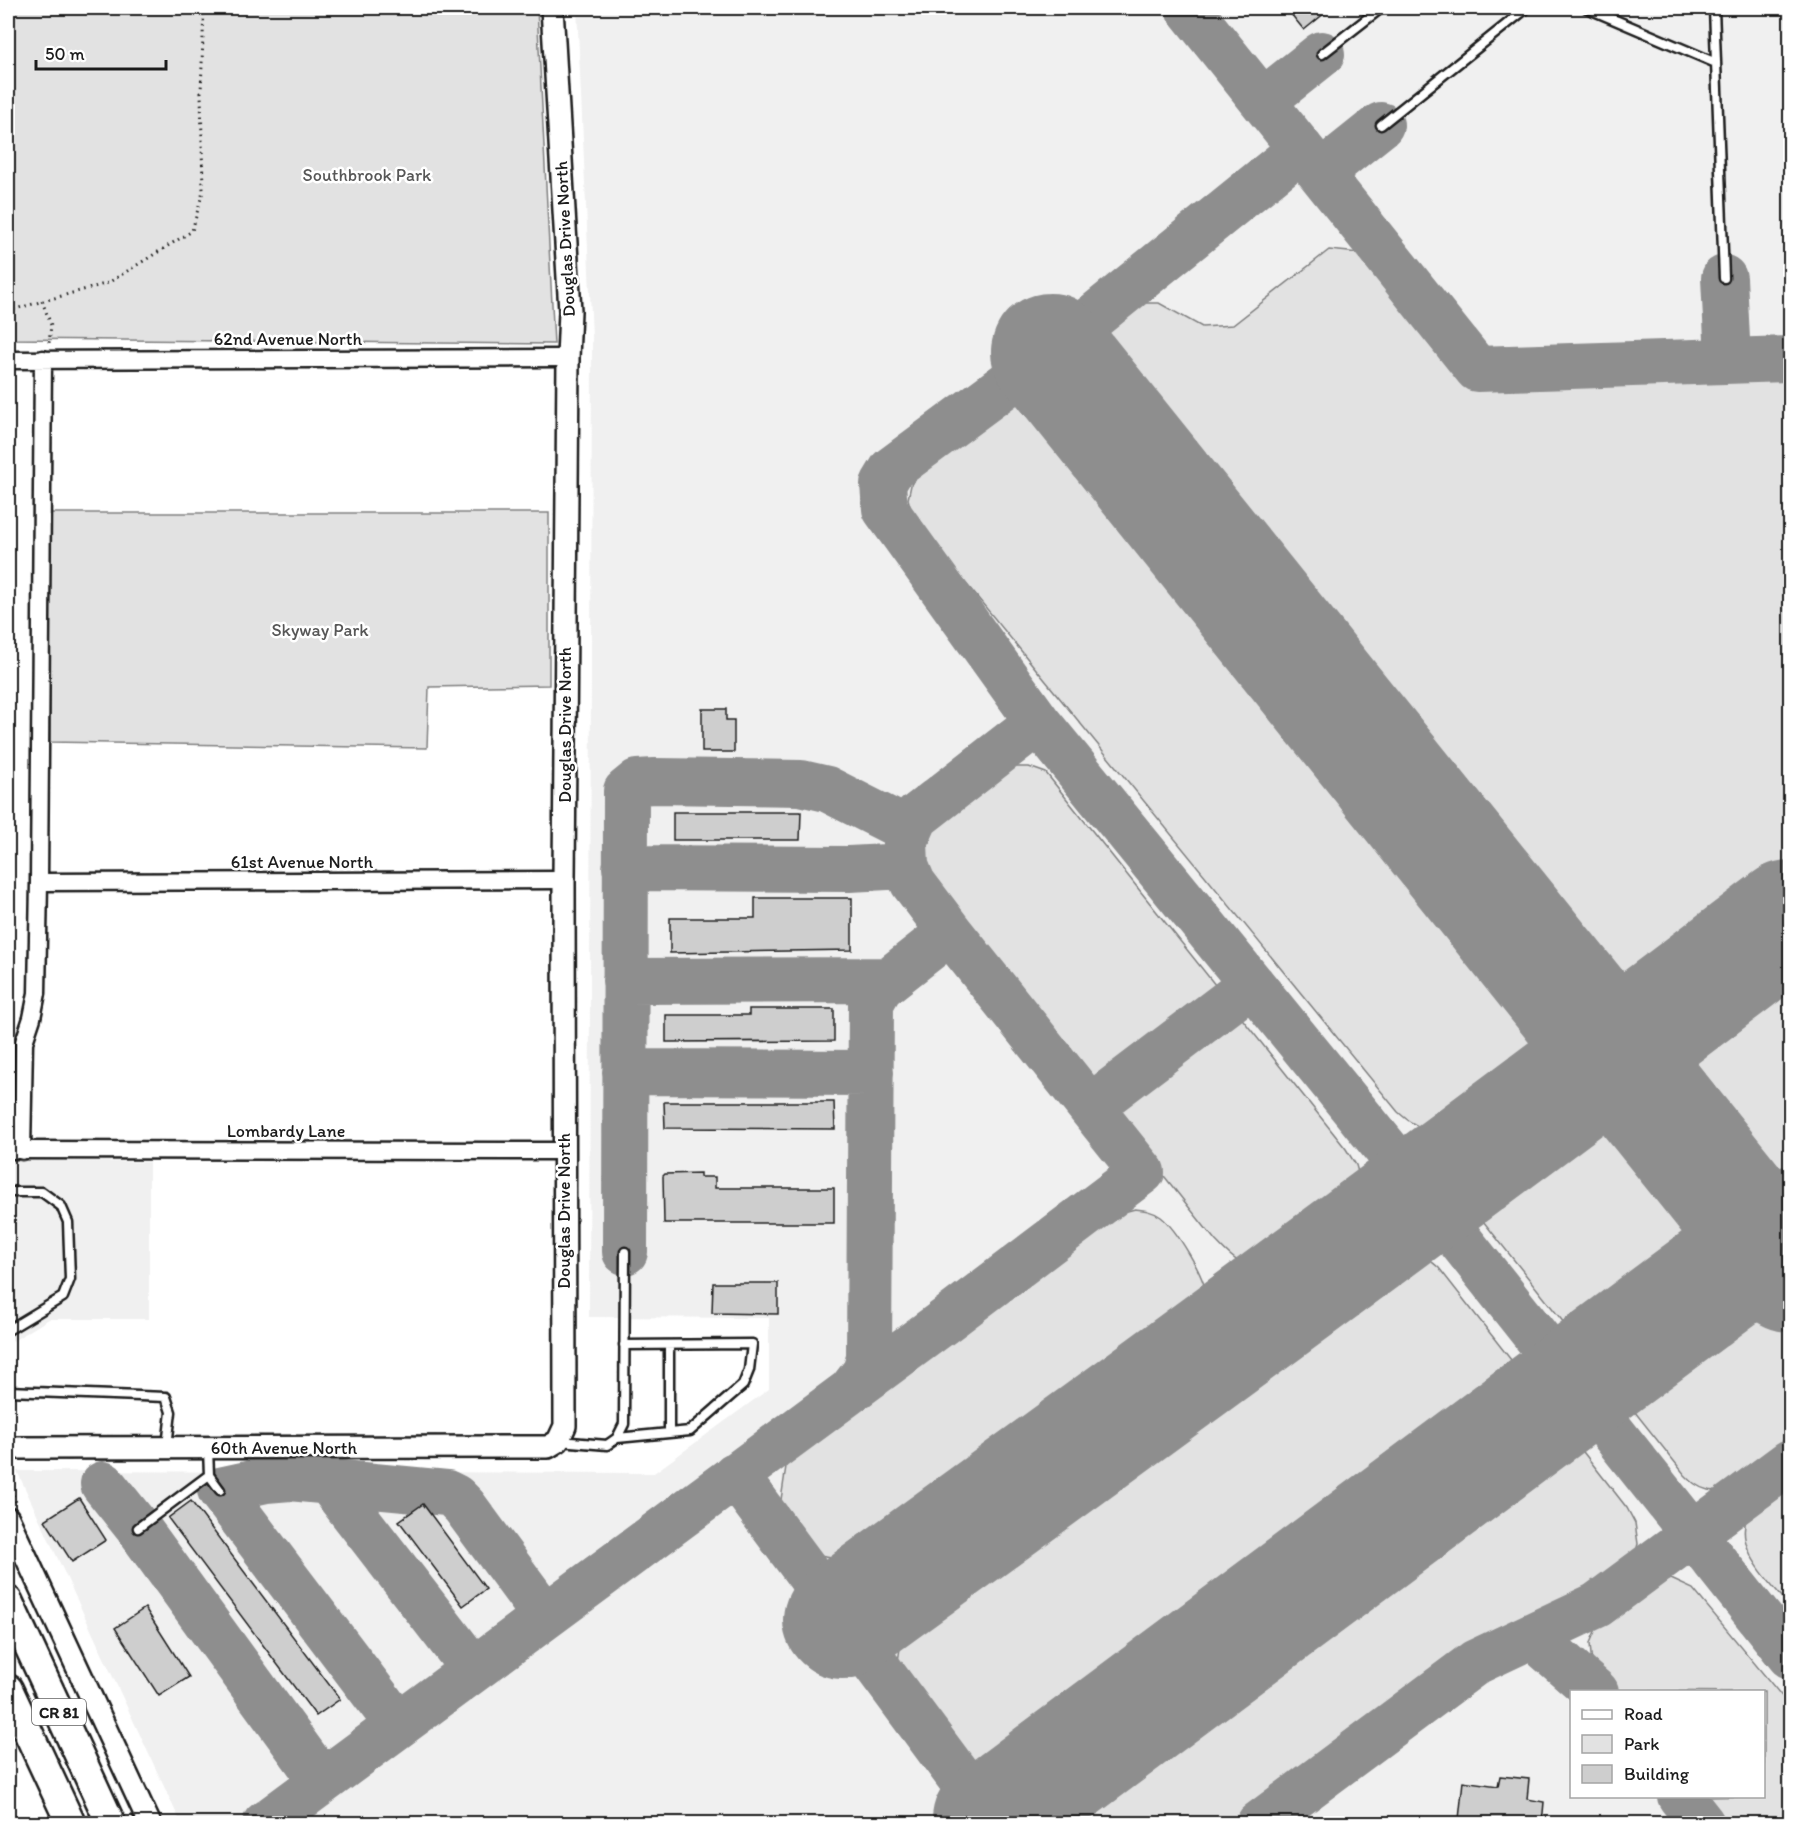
<svg xmlns="http://www.w3.org/2000/svg" width="1798" height="1831" font-family="Itim,sans-serif">
<style>
.built{fill:#f0f0f0;fill-rule:evenodd}
.green{fill:#e2e2e2;stroke:#7f7f7f;stroke-width:1.5}
.lines{fill:none;stroke-linecap:round;stroke-linejoin:round}
.taxiway{stroke:#8e8e8e;stroke-width:46}
.runway{stroke:#8e8e8e;stroke-width:118}
.building{fill:#cecece;stroke:#1c1c1c;stroke-width:1.5}
.service-casing{stroke:#1c1c1c;stroke-width:13}
.minor-casing{stroke:#1c1c1c;stroke-width:21}
.tertiary-casing{stroke:#1c1c1c;stroke-width:26}
.trunk-casing{stroke:#1c1c1c;stroke-width:33}
.path{stroke:#1c1c1c;stroke-width:3;stroke-dasharray:1.5 4.5;stroke-linecap:butt}
.service{stroke:#fff;stroke-width:8}
.minor{stroke:#fff;stroke-width:16}
.tertiary{stroke:#fff;stroke-width:21}
.trunk{stroke:#fff;stroke-width:28}
.labels{text-anchor:middle;dominant-baseline:central;stroke-width:5;stroke-linejoin:round;paint-order:stroke}
.shield{fill:#fff;stroke:#606060;stroke-width:1.5}
.shield-label{font-size:16px;font-weight:bold;fill:#1c1c1c}
.park-label{font-size:18px;fill:#575757;stroke:#fff}
.street-label{font-size:18px;fill:#1c1c1c;stroke:#fff}
</style>
<rect width="100%" height="100%" fill="#fff"/>
<filter id="ink" filterUnits="userSpaceOnUse"><feTurbulence type="fractalNoise" baseFrequency=".0167" numOctaves="2"/><feDisplacementMap in="SourceGraphic" scale="12" xChannelSelector="R" yChannelSelector="G"/><feConvolveMatrix kernelMatrix="1 2 1 2 8 2 1 2 1" color-interpolation-filters="sRGB"/></filter>
<g filter="url(#ink)">
<path class="built" d="M577,8H1790V1823L1503,1824L1426,1818L1418,1824L181,1823L17,1471L654,1473L769,1389V1318L589,1317L592,337ZM1572,1692H1764V1796H1572Z
M8,1160L149,1162V1319H49L8,1344Z"/>
<path class="green" d="M8,8H537L554,344L8,339Z
M1329,250L1359,253L1453,370L1501,382L1790,376V871L1668,963C1627,988 1614,983 1580,953L1102,363L1100,331L1137,303H1159L1202,327L1233,325Z
M1023,400L1045,403L1057,416L1538,1009C1551,1030 1552,1044 1535,1063C1512,1080 1452,1132 1425,1128C1414,1126 1406,1119 1398,1112L933,543L912,513L908,499L911,485L921,467L1011,402Z
M50,513H549V685L429,687L427,748L50,742Z
M1013,767H1029L1046,773L1346,1149L1356,1165L1359,1176L1357,1188L1332,1216L1271,1262C1245,1274 1232,1258 1215,1240L923,873C919,857 920,846 926,830L994,776Z
M1790,949V1221L1681,1085C1676,1076 1672,1065 1674,1054C1679,1021 1763,969 1790,949Z
M1605,1103L1620,1112L1651,1147L1790,1326V1442C1771,1458 1734,1496 1708,1490C1698,1488 1691,1481 1685,1475L1479,1216C1477,1200 1479,1188 1488,1175L1576,1110L1589,1104Z
M1135,1209C1144,1210 1153,1211 1161,1217C1176,1229 1206,1277 1206,1296C1206,1307 1196,1315 1189,1323L869,1563L813,1554L779,1513L787,1460L1120,1213Z
M1398,1250C1415,1250 1426,1256 1439,1268L1627,1508L1635,1523L1638,1544L1635,1554L1629,1563L1579,1597L1469,1647L1237,1823H1011L897,1668L905,1616L935,1589L1219,1376L1309,1312L1361,1269L1385,1253Z
M1790,1478V1607C1768,1578 1723,1540 1756,1503C1765,1493 1780,1486 1790,1478Z
M1671,1579L1693,1589L1790,1706V1823H1721L1699,1797L1764,1796V1692L1612,1691L1594,1669L1591,1655L1590,1643L1599,1622L1644,1586Z"/>
<g class="lines">
<path class="taxiway" d="M1188,8L1477,369L1790,359
M1263,101L1322,54
M1301,149L1050,352L892,469L883,484L885,509L1038,722L1424,1195L1790,1656
M1321,173L1381,125
M1724,278L1728,360
M625,868L849,869L906,866
M625,981L887,980
M625,1072L871,1073
M1090,1107L1252,984
M625,1252L626,791L637,782L655,781L801,783L827,789L908,830
M852,1389L865,1372L869,1358L871,1003L880,987L950,932
M735,1475L994,1824
M328,1481L473,1669
M103,1484L138,1528L322,1781
M1532,1636L1596,1692
M398,1725L220,1490L266,1480L290,1478L447,1493L455,1497L464,1506L545,1616
M1680,1796L1702,1824
M265,1824L949,1318L1142,1172L950,932L913,883L906,866L905,842L916,817L1038,722
M1259,1824L1476,1662L1597,1605L1790,1462"/>
<path class="runway" d="M1050,352L1790,1273
M842,1620C1161,1389 1478,1157 1790,919
M991,1820L1790,1225"/>
</g>
<path class="building" d="M1286,8H1331L1304,30Z
M702,709H726V720H734V752H702Z
M673,812H801L800,840H673Z
M755,898H852V950L670,953V918H755Z
M749,1009H834V1041L666,1042V1015H749Z
M664,1102H834L835,1129L665,1128Z
M700,1173V1177H715V1188H834V1223H664L663,1176L665,1174Z
M713,1283H778V1314L712,1313Z
M79,1498L106,1540L72,1562L45,1520Z
M191,1501L340,1699L316,1716L168,1518Z
M423,1504L486,1589L463,1606L399,1521Z
M145,1608L189,1677L159,1696L115,1628Z
M1500,1776L1529,1779L1527,1799L1544,1802L1542,1824H1494L1459,1819L1463,1781L1498,1786Z"/>
<g class="lines">
<defs>
<path id="service" d="M1587,8L1716,63
M1714,8L1724,278
M1322,54L1381,8
M1381,125L1527,8
M8,1192H42L61,1206L68,1222L70,1279L63,1297L8,1330
M669,1345V1433
M8,1391L166,1397L171,1412L167,1446
M617,1438L690,1431L743,1385L749,1370L752,1344L624,1345
M559,1441L607,1445L617,1438L624,1424L625,1252
M208,1449L209,1475L220,1490
M138,1528L209,1475"/>
<path id="minor" d="M8,360L568,358
M39,882L564,880
M8,1150L564,1151
M22,1151L24,1042L32,1018L37,993L39,882L43,359"/>
<path id="tertiary" d="M8,1448L548,1447L558,1441L565,1426L564,880L568,358L570,311L552,8
M8,1518L150,1824"/>
<path id="trunk" d="M8,1601L111,1824
M8,1689L71,1824"/>
</defs>
<use href="#service" class="service-casing"/>
<use href="#minor" class="minor-casing"/>
<use href="#tertiary" class="tertiary-casing"/>
<use href="#trunk" class="trunk-casing"/>
<path class="path" d="M42,301L51,325L49,343
M8,311L108,283L192,231L203,191L201,93L204,8
M8,1484L16,1502"/>
<use href="#service" class="service"/>
<use href="#minor" class="minor"/>
<use href="#tertiary" class="tertiary"/>
<use href="#trunk" class="trunk"/>
</g>
</g>
<g class="labels">
<rect class="shield" x="32" y="1699" width="54" height="26" rx="4.5"/>
<g class="shield-label">
<text x="59" y="1712">CR 81</text>
</g>
<g class="park-label">
<text x="367" y="175">Southbrook Park</text>
<text x="320" y="630">Skyway Park</text>
</g>
<g class="street-label">
<text transform="translate(565 239) rotate(-93)">Douglas Drive North</text>
<text x="288" y="339">62nd Avenue North</text>
<text transform="translate(565 725) rotate(-90)">Douglas Drive North</text>
<text x="302" y="862">61st Avenue North</text>
<text x="286" y="1131">Lombardy Lane</text>
<text transform="translate(564 1211) rotate(-90)">Douglas Drive North</text>
<text x="284" y="1448">60th Avenue North</text>
</g>
</g>
<rect width="1798" height="1831" fill="none" stroke="#fff" stroke-width="30"/>
<rect x="15" y="15" width="1768" height="1801" fill="none" stroke="#1c1c1c" stroke-width="2" filter="url(#ink)"/>
<rect x="1570" y="1690" width="195" height="108" fill="#ffffff" stroke="#a4a4a4" stroke-width="1.5"/>
<rect x="1582" y="1710" width="30" height="9" fill="#ffffff" stroke="#a4a4a4" stroke-width="1.5"/>
<text x="1624" y="1720" font-size="18" fill="#1c1c1c">Road</text>
<rect x="1582" y="1735" width="30" height="18" fill="#e2e2e2" stroke="#a4a4a4" stroke-width="1.5"/>
<text x="1624" y="1750" font-size="18" fill="#1c1c1c">Park</text>
<rect x="1582" y="1765" width="30" height="18" fill="#cecece" stroke="#a4a4a4" stroke-width="1.5"/>
<text x="1624" y="1780" font-size="18" fill="#1c1c1c">Building</text>
<path d="M36 60v9h130v-9" fill="none" stroke="#1c1c1c" stroke-width="3"/>
<text x="45" y="60" font-size="18" fill="#1c1c1c" stroke="#ffffff" stroke-width="4.5" paint-order="stroke">50 m</text>
</svg>
